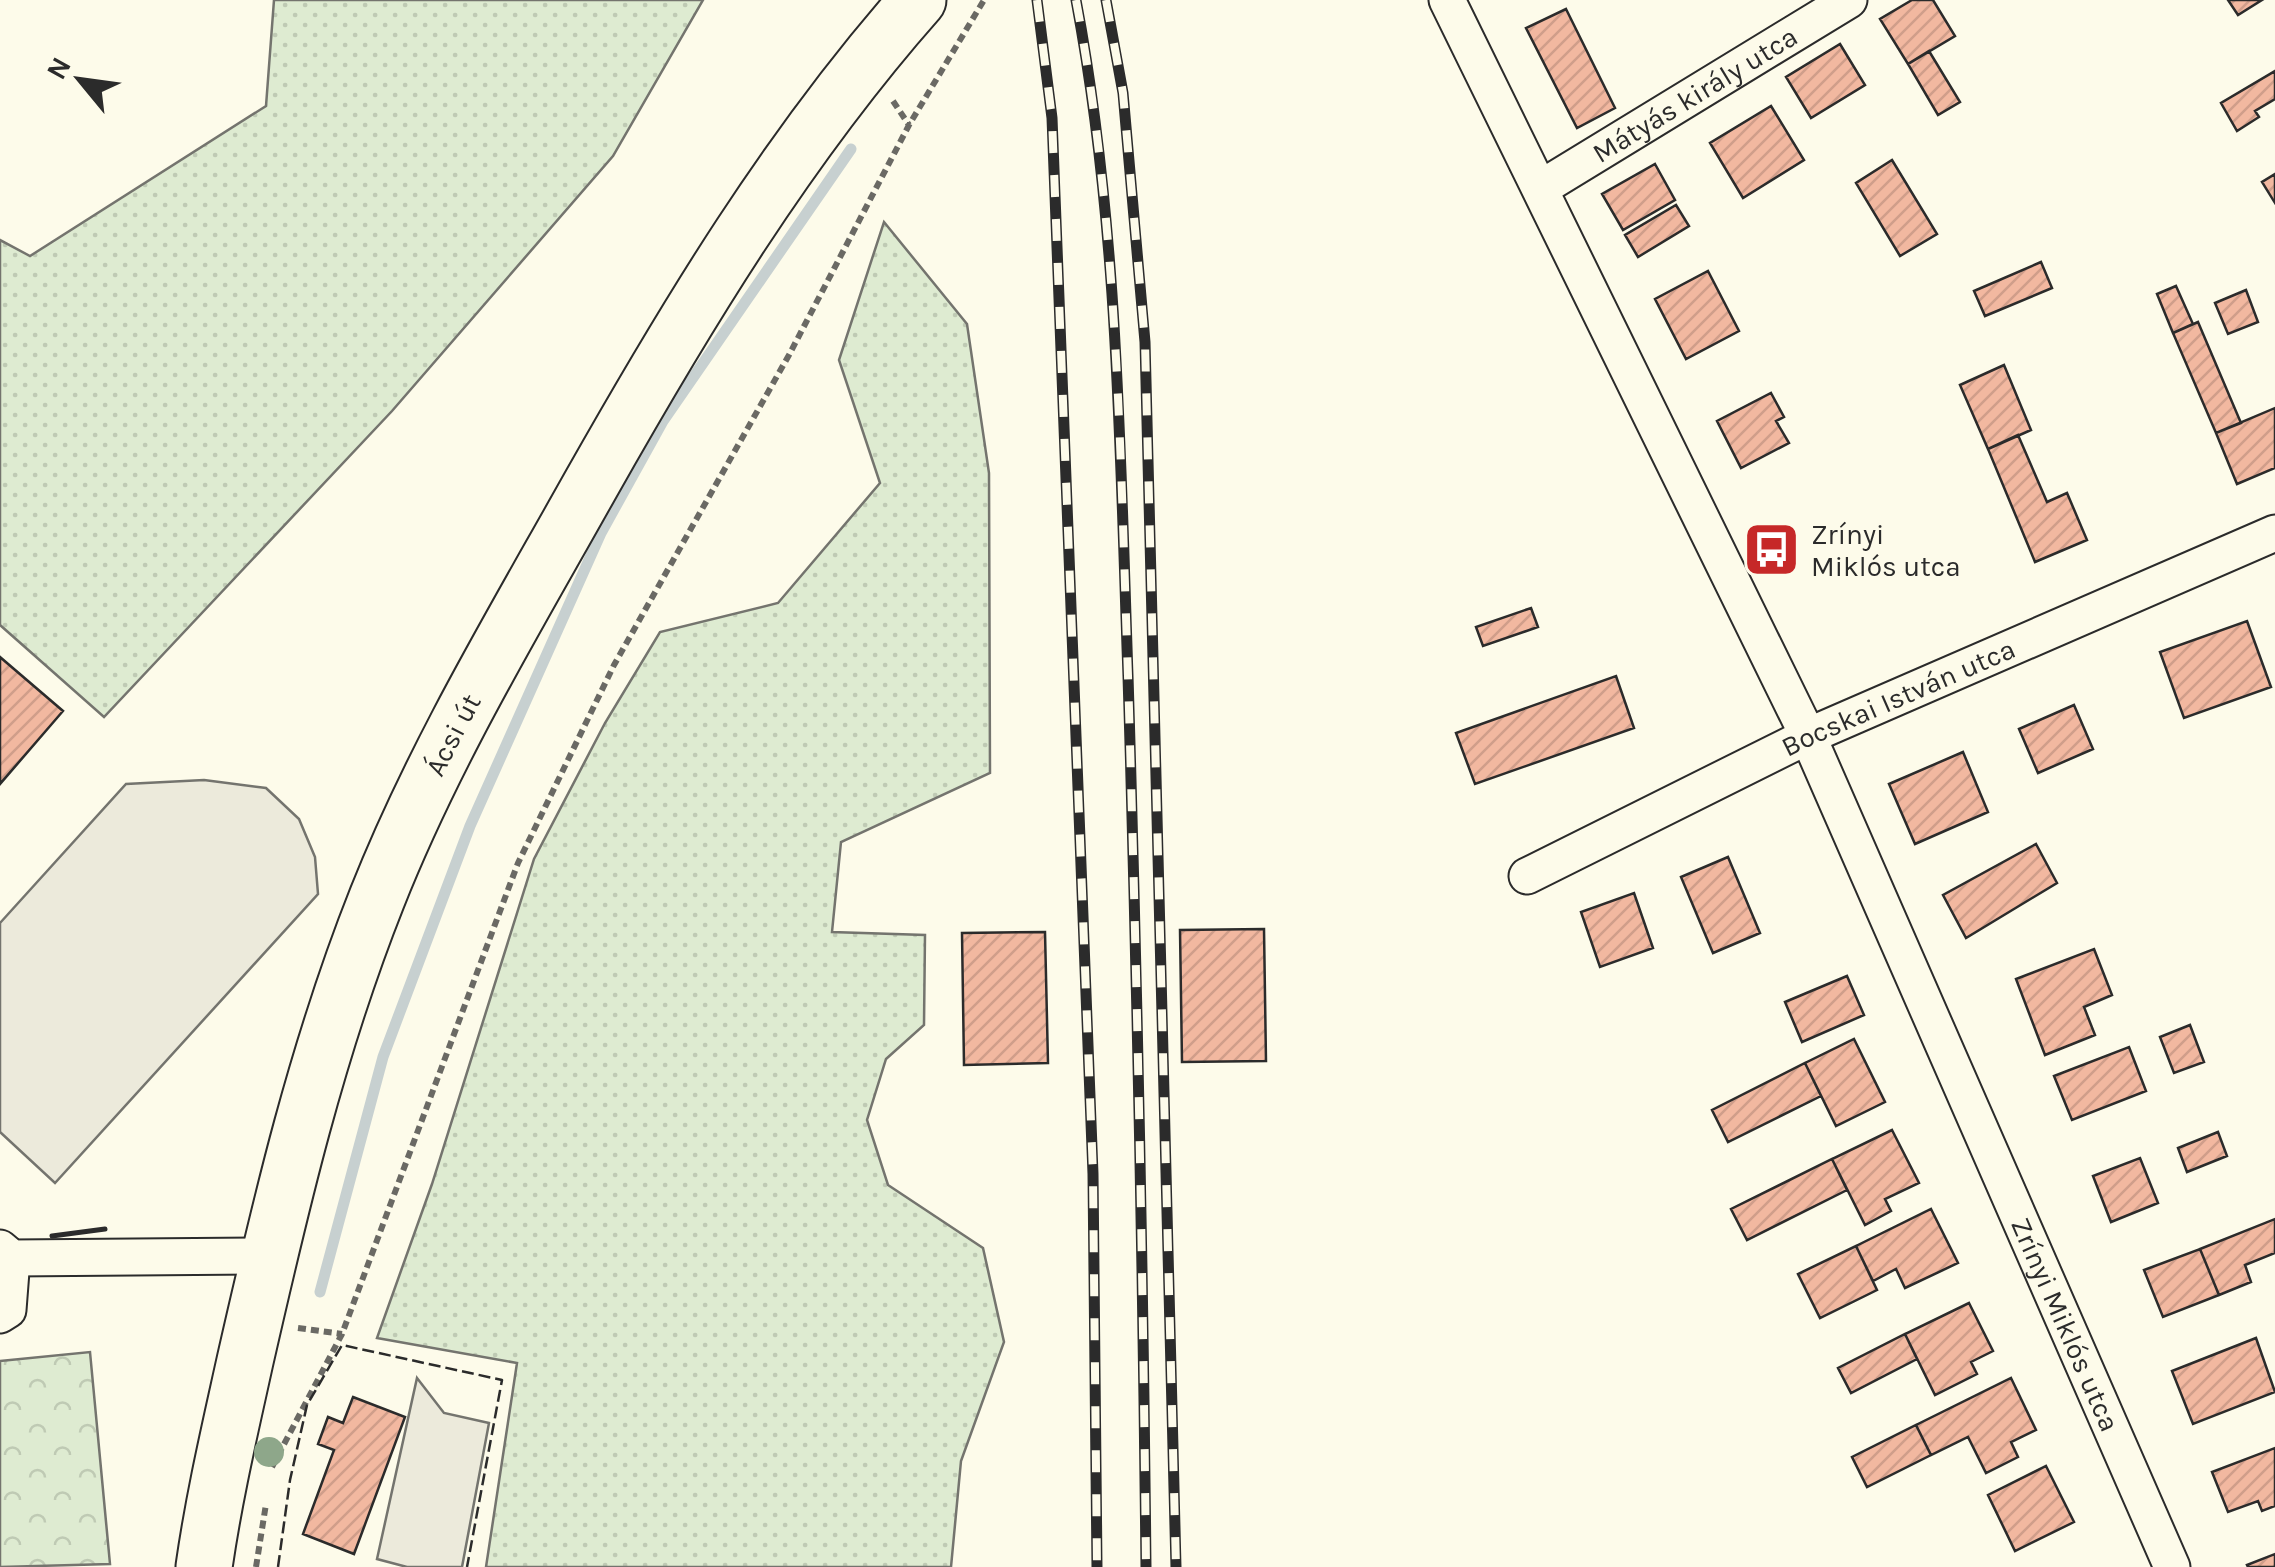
<svg xmlns="http://www.w3.org/2000/svg" width="2275" height="1567" font-family="Karla,sans-serif">
<style>
.grass{fill:url(#grass-dots);stroke:#74746e;stroke-width:2.5}
.park{fill:url(#park-crowns);stroke:#74746e;stroke-width:2.5}
.parking{fill:#eceadb;stroke:#74746e;stroke-width:2.5}
.lines{fill:none;stroke-linecap:round;stroke-linejoin:round}
.stream{stroke:#c7d0d0;stroke-width:11}
.building{fill:url(#building-hatch);stroke:#2b2b2b;stroke-width:2.5}
.minor-casing{stroke:#2b2b2b;stroke-width:39}
.primary-casing{stroke:#2b2b2b;stroke-width:59}
.path{stroke:#6a6964;stroke-width:6;stroke-dasharray:8 5;stroke-linecap:butt}
.minor{stroke:#fdfbea;stroke-width:35}
.primary{stroke:#fdfbea;stroke-width:55}
.rail-casing{stroke:#2b2b2b;stroke-width:11}
.rail{stroke:#fdfbea;stroke-width:8;stroke-dasharray:22;stroke-linecap:butt}
.fence{stroke:#2b2b2b;stroke-width:2.5;stroke-dasharray:12 5;stroke-linecap:butt}
.wall{stroke:#2b2b2b;stroke-width:5}
.tree{fill:#8ea78a}
.labels{text-anchor:middle;dominant-baseline:central;stroke-width:8;stroke-linejoin:round;paint-order:stroke}
.street-label{font-size:28px;fill:#2b2b2b;stroke:#fdfbea}
.poi-label{font-size:28px;fill:#2b2b2b;stroke:#fdfbea;text-anchor:start}
</style>
<defs>
<pattern id="grass-dots" width="8" height="8" patternUnits="userSpaceOnUse" patternTransform="scale(2.5)"><rect width="8" height="8" fill="#deebd1"/><path d="M2 2h.1M6 6h.1" fill="none" stroke="#bfcab4" stroke-width="1.8" stroke-linecap="round"/></pattern>
<pattern id="park-crowns" width="20" height="18" patternUnits="userSpaceOnUse" patternTransform="scale(2.5)"><rect width="20" height="18" fill="#deebd1"/><path d="M2 6a3 3 0 1 1 6 0M12 15a3 3 0 1 1 6 0" fill="none" stroke="#bfcab4"/></pattern>
<pattern id="building-hatch" width="6" height="6" patternUnits="userSpaceOnUse" patternTransform="scale(2.5)"><rect width="6" height="6" fill="#f2b8a0"/><path d="M-1 1l2-2M0 6l6-6M5 7l2-2" fill="none" stroke="#d09e8a"/></pattern>
</defs>
<rect width="100%" height="100%" fill="#fdfbea"/>
<path class="grass" d="M274,0H703L613,156L392,411L104,717L0,625V240L30,256L266,106Z
M884,222L967,324L989,473L990,773L841,842L832,932L925,935L924,1025L886,1059L867,1120L888,1185L983,1248L1004,1342L961,1461L951,1567H486L517,1363L377,1338L432,1184L534,859L605,723L660,632L778,603L880,483L839,360Z"/>
<path class="park" d="M90,1352L110,1564L0,1567V1361Z"/>
<path class="parking" d="M204,780L266,788L299,819L315,857L318,894L55,1183L0,1132V923L126,784Z
M417,1378L444,1413L489,1423L462,1567H407L377,1559Z"/>
<g class="lines">
<path class="stream" d="M320,1292L383,1057L470,826L601,533L663,421L851,149"/>
</g>
<path class="building" d="M1912,0H1933L1955,36L1908,64L1880,19Z
M2228,0H2262L2238,15Z
M1566,9L1615,108L1577,128L1526,28Z
M1840,44L1865,85L1811,118L1786,77Z
M1929,51L1960,102L1938,115L1908,64Z
M2275,71V99L2255,111L2259,117L2237,131L2221,103Z
M1771,106L1804,160L1743,198L1710,143Z
M1892,160L1937,234L1900,256L1856,183Z
M1655,164L1675,200L1623,230L1602,194Z
M2275,174V203L2262,182Z
M1676,205L1689,226L1638,257L1625,235Z
M2041,262L2052,288L1985,316L1974,291Z
M1708,271L1739,331L1686,359L1655,299Z
M2176,286L2193,324L2173,333L2157,294Z
M2246,290L2258,322L2228,334L2215,303Z
M2198,322L2241,423L2216,433L2173,333Z
M2004,365L2031,430L1988,449L1960,385Z
M1771,393L1784,417L1776,421L1789,443L1741,468L1717,421Z
M2275,408V468L2237,484L2216,433Z
M2018,435L2047,502L2067,493L2087,540L2035,562L1988,449Z
M1531,608L1538,627L1483,646L1476,627Z
M2247,621L2271,687L2184,718L2160,652Z
M0,657L63,711L0,784Z
M1616,676L1634,728L1475,784L1456,733Z
M2074,705L2093,749L2038,773L2019,729Z
M1963,752L1988,812L1915,844L1889,784Z
M2036,844L2057,883L1966,938L1943,895Z
M1728,857L1760,933L1713,953L1681,877Z
M1634,893L1653,948L1600,967L1581,912Z
M1264,929L1266,1061L1182,1062L1180,930Z
M1045,932L1048,1063L964,1065L962,933Z
M2094,949L2112,995L2084,1007L2095,1035L2045,1055L2016,979Z
M1847,976L1864,1015L1802,1042L1785,1002Z
M2190,1025L2204,1062L2174,1073L2160,1037Z
M1854,1039L1885,1102L1836,1126L1805,1063Z
M2129,1047L2146,1091L2072,1120L2054,1076Z
M1805,1063L1821,1096L1728,1142L1712,1110Z
M1892,1130L1919,1183L1885,1199L1891,1211L1865,1225L1832,1159Z
M2218,1132L2227,1156L2187,1172L2178,1148Z
M2140,1158L2158,1203L2111,1222L2093,1176Z
M1832,1159L1847,1190L1747,1240L1731,1209Z
M1931,1209L1958,1263L1905,1288L1896,1269L1873,1281L1856,1246Z
M2275,1219V1253L2245,1265L2251,1282L2219,1295L2200,1249Z
M1856,1246L1877,1290L1820,1318L1798,1274Z
M2200,1249L2219,1295L2163,1317L2144,1270Z
M1969,1303L1993,1351L1971,1362L1977,1374L1935,1395L1905,1334Z
M1905,1334L1917,1359L1851,1393L1838,1368Z
M2256,1338L2275,1392L2193,1424L2172,1371Z
M2011,1378L2036,1430L2011,1442L2018,1457L1986,1473L1968,1437L1931,1455L1916,1425Z
M353,1397L405,1417L354,1554L303,1534L334,1450L318,1444L328,1417L343,1423Z
M1916,1425L1931,1455L1867,1487L1852,1457Z
M2275,1448V1506L2262,1511L2258,1501L2228,1512L2212,1472Z
M2046,1466L2074,1522L2015,1551L1988,1495Z
M2275,1554V1567H2248L2247,1565Z"/>
<g class="lines">
<defs>
<g id="minor">
<path id="s1" d="M1447,0L1808,736L2172,1567"/>
<path id="s2" d="M1541,188L1849,0"/>
<path id="s3" d="M1527,876L1808,736L2275,533"/>
<path d="M0,1248L12,1258L267,1256"/>
<path d="M0,1315L8,1310L12,1258"/>
</g>
<g id="primary">
<path id="s4" d="M204,1567C214,1497 230,1429 245,1361C281,1203 317,1049 377,898C434,754 515,620 590,486C686,316 788,147 918,0"/>
</g>
</defs>
<use href="#minor" class="minor-casing"/>
<use href="#primary" class="primary-casing"/>
<path class="path" d="M893,101L909,125
M298,1328L342,1334
M272,1467L342,1334L518,863L614,665L789,355L909,125L984,0
M256,1567L266,1504"/>
<use href="#minor" class="minor"/>
<use href="#primary" class="primary"/>
<defs>
<path id="rail" d="M1037,0L1052,118L1093,1174L1097,1567
M1076,0C1118,223 1120,450 1128,676C1137,973 1143,1270 1146,1567
M1106,0L1123,93L1145,342L1176,1567"/>
</defs>
<use href="#rail" class="rail-casing"/>
<use href="#rail" class="rail"/>
<path class="fence" d="M278,1567L290,1480L307,1405L342,1345L502,1380L467,1567"/>
<path class="wall" d="M52,1236L105,1229"/>
</g>
<circle class="tree" cx="269" cy="1452" r="15"/>
<defs>
<symbol id="bus-square" viewBox="-11 -11 22 22"><rect x="-9" y="-9" width="18" height="18" rx="4" fill="#c62828" stroke="#fdfbea"/><path d="M-5-6H5V4H4V6H2V4H-2V6H-4V4H-5ZM-3.5-4V0h7V-4ZM-3.5 1.2v1.5H-2V1.2ZM2 1.2v1.5H3.5V1.2Z" fill="#fff"/></symbol>
</defs>
<g fill-rule="evenodd">
<use href="#bus-square" x="1740" y="518" width="63" height="63"/>
</g>
<g class="labels">
<g class="street-label">
<text stroke="none"><textPath href="#s2" startOffset="180">Mátyás király utca</textPath></text>
<text stroke="none"><textPath href="#s3" startOffset="412">Bocskai István utca</textPath></text>
<text stroke="none"><textPath href="#s4" startOffset="872">Ácsi út</textPath></text>
<text stroke="none"><textPath href="#s1" startOffset="1462">Zrínyi Miklós utca</textPath></text>
</g>
<g class="poi-label">
<text x="1811" y="534">Zrínyi<tspan x="1811" dy="32">Miklós utca</tspan></text>
</g>
</g>
<g transform="translate(80 80) rotate(299)" stroke="#fdfbea" stroke-width="8" paint-order="stroke">
<path d="M0-8L18 38L0 25L-18 38Z" fill="#2b2b2b"/>
<text y="-15" font-size="28" font-weight="bold" text-anchor="middle" fill="#2b2b2b">N</text>
</g>
</svg>
